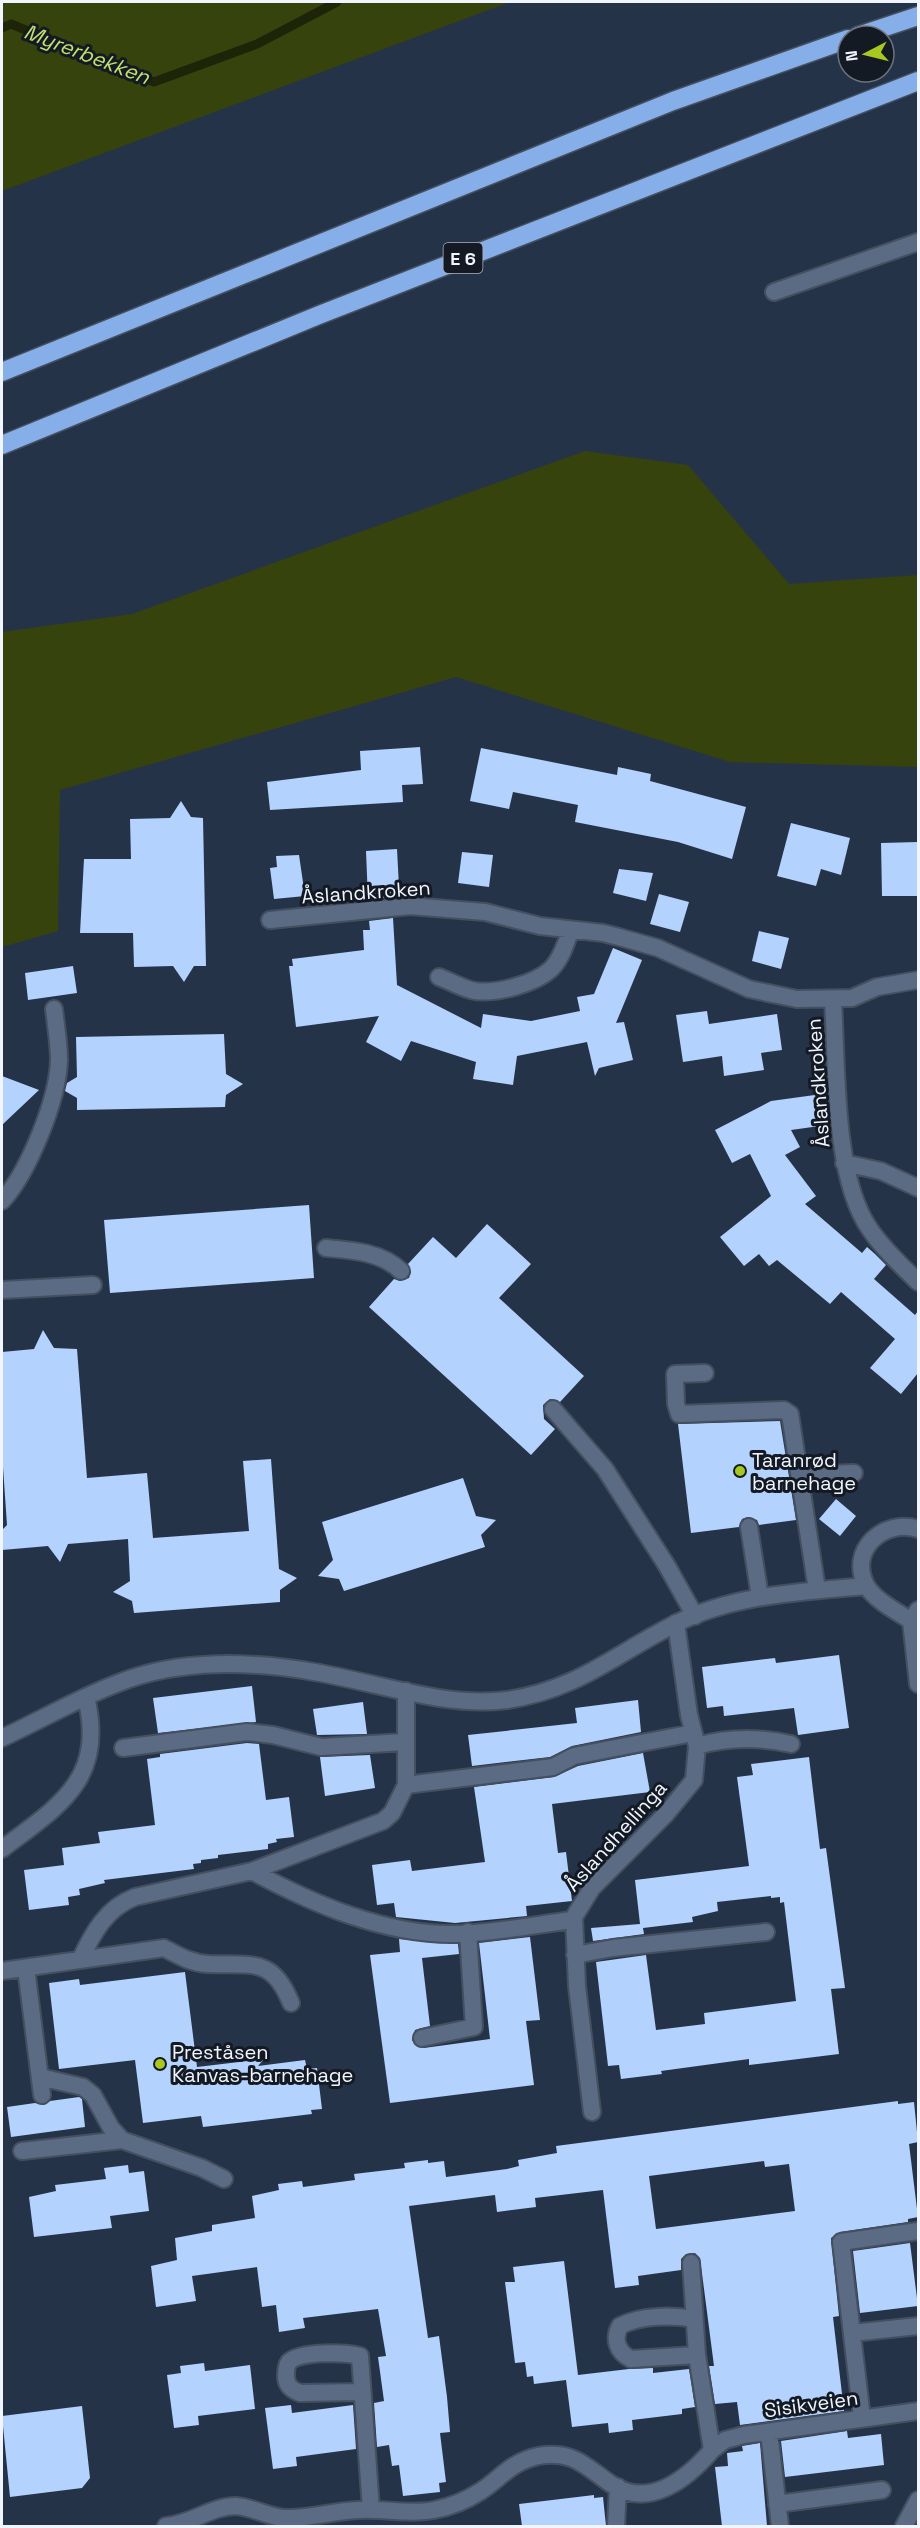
<svg xmlns="http://www.w3.org/2000/svg" width="920" height="2528" font-family="'Space Grotesk',sans-serif">
<style>
.green{fill:#37430d}
.lines{fill:none;stroke-linecap:round;stroke-linejoin:round}
.stream{stroke:#1d2408;stroke-width:9}
.building{fill:#b4d2fe;fill-rule:evenodd}
.service-casing{stroke:#444f5f;stroke-width:20}
.minor-casing{stroke:#444f5f;stroke-width:20}
.tertiary-casing{stroke:#444f5f;stroke-width:20}
.motorway-casing{stroke:#444f5f;stroke-width:21}
.service{stroke:#5b6b83;stroke-width:16}
.minor{stroke:#5b6b83;stroke-width:16}
.tertiary{stroke:#5b6b83;stroke-width:16}
.motorway{stroke:#86aee9;stroke-width:18}
.poi-dot{fill:#a7c81f;stroke:#141a24;stroke-width:2}
.labels{text-anchor:middle;dominant-baseline:central;stroke-width:6;stroke-linejoin:round;paint-order:stroke}
.shield{fill:#141a24;stroke:#aeb3bd;stroke-width:1.5}
.shield-label{font-size:18px;font-weight:bold;fill:#f0f5fe}
.street-label{font-size:20px;fill:#f0f5fe;stroke:#141a24}
.poi-label{font-size:20px;fill:#f0f5fe;stroke:#141a24;text-anchor:start}
.water-label{font-size:21px;font-style:italic;fill:#c3e06c;stroke:#141a24}
</style>
<rect width="100%" height="100%" fill="#253348"/>
<path class="green" d="M2,2H510L2,191Z
M585,451L688,465L789,584L918,575V767L730,762L456,677L60,790L58,931L2,947V632L132,614Z"/>
<g class="lines">
<path class="stream" d="M2,28L11,24L154,82L257,44L337,2"/>
</g>
<path class="building" d="M420,747L423,784L402,785L403,802L270,810L267,782L361,770L360,751Z
M481,748L617,775L618,767L651,774L650,781L746,807L732,859L678,842L575,822L578,805L513,792L509,809L470,801Z
M181,801L191,817L203,818L206,966H194L184,982L173,966L134,967L133,933H80L84,859H131L130,819L170,818Z
M791,823L850,838L841,875L821,869L816,886L777,876Z
M918,842V896H882L881,843Z
M397,849L399,887L391,888L392,897L368,900L366,851Z
M462,852L493,855L489,887L458,883Z
M299,855L305,896L274,899L270,868L277,867L276,856Z
M619,869L653,873L646,901L613,893Z
M659,894L689,902L680,932L650,924Z
M393,918L397,985L481,1028L483,1014L531,1021L580,1011L577,997L594,994L613,948L642,960L616,1023L624,1022L633,1060L599,1068L595,1076L587,1042L517,1056L513,1085L473,1079L476,1062L411,1041L401,1061L366,1042L379,1016L296,1027L289,966H293L292,959L364,950L363,930H370L369,921Z
M759,931L789,938L781,969L752,961Z
M73,966L77,993L28,1000L25,973Z
M707,1011L709,1024L777,1014L782,1050L761,1053L764,1070L724,1076L722,1056L683,1062L676,1015Z
M224,1034L226,1074L243,1084L226,1095L225,1107L77,1110V1098L65,1091L67,1083L77,1077L76,1037Z
M2,1076L39,1090L2,1125Z
M822,1094L827,1125L791,1130L800,1147L785,1155L816,1196L805,1204L862,1253L867,1247L875,1254L886,1265L874,1279L915,1315L918,1311V1373L901,1394L870,1368L895,1339L841,1292L830,1304L777,1260L769,1266L759,1254L744,1266L720,1237L771,1196L750,1154L732,1163L715,1130L771,1101Z
M309,1205L314,1278L110,1293L104,1220Z
M487,1224L531,1264L499,1298L584,1376L560,1402L550,1399L543,1405L544,1419L555,1429L531,1455L369,1307L394,1279L400,1281L409,1278L411,1272L408,1264L433,1237L456,1258Z
M43,1330L54,1348L77,1349L87,1478L147,1473L153,1538L249,1531L243,1461L271,1459L279,1569L297,1578L280,1590V1602L134,1613L132,1601L113,1592L130,1581L128,1539L68,1544L60,1562L48,1546L2,1550V1530L7,1525L2,1453V1352L34,1349Z
M780,1421L796,1520L759,1525L757,1520L748,1517L742,1519L739,1527L691,1533L678,1424Z
M463,1478L476,1516L496,1520L481,1535L485,1547L344,1591L339,1579L318,1576L333,1560L322,1522Z
M836,1499L856,1516L840,1536L819,1519Z
M839,1655L849,1728L798,1735L794,1708L724,1716L723,1706L707,1708L702,1667L775,1658L776,1663Z
M252,1686L256,1722L158,1733L153,1698Z
M638,1700L641,1732L572,1746L550,1757L472,1766L468,1735L577,1723L575,1708Z
M363,1702L367,1734L317,1735L313,1709Z
M247,1743L259,1744L266,1800L289,1797L294,1837L276,1839L277,1842L268,1844V1849L218,1855V1858L201,1860V1863L193,1864L194,1869L104,1880L105,1883L79,1889L80,1895L68,1897L69,1905L29,1910L24,1870L64,1865L62,1848L100,1843L98,1832L155,1825L147,1759L160,1757V1754Z
M643,1753L650,1792L552,1804L558,1853L566,1852L572,1901L526,1906L527,1916L455,1923L396,1917L394,1903L377,1905L372,1865L410,1860L412,1871L485,1862L474,1787L554,1777L578,1766Z
M370,1755L375,1788L325,1796L320,1757Z
M809,1757L820,1849L826,1848L845,1988L831,1989L839,2054L749,2065V2059L661,2071L662,2074L621,2079L619,2065L608,2066L596,1962L646,1955L656,2030L705,2024L704,2013L796,2001L784,1902L780,1903V1897L771,1898V1896L717,1902L718,1911L692,1917L693,1922L643,1928L644,1934L593,1941L591,1928L640,1924L635,1880L749,1866L737,1777L753,1775L751,1764Z
M530,1937L540,2020L526,2021L534,2085L390,2103L370,1955L400,1952L399,1939L458,1944L459,1954L422,1958L430,2026L415,2030L412,2040L415,2045L424,2048L490,2039L479,1943Z
M185,1972L197,2067L264,2059L258,2066L305,2060L307,2069L317,2068L322,2109L311,2110L312,2114L203,2127L201,2116L143,2123L135,2060L59,2069L49,1983L79,1979L80,1985Z
M79,2097L82,2099L85,2127L11,2137L7,2107L35,2103L44,2105L50,2101Z
M898,2101V2104L914,2102L918,2142L909,2144L918,2217L908,2219V2222L840,2232L831,2238L839,2316L833,2317L844,2411L740,2425L737,2402L715,2404L709,2366H714L700,2258L695,2253L686,2254L681,2259V2270L638,2276L639,2285L615,2288L603,2190L535,2198L536,2207L497,2212L495,2195L409,2206L428,2338L439,2336L447,2397L450,2432L440,2433L446,2482L439,2483L440,2492L403,2496L399,2465L392,2466L389,2445L377,2447L374,2403L384,2401L378,2357L386,2356L378,2309L303,2318L305,2328L279,2332L276,2305L262,2307L257,2267L192,2276L196,2301L156,2307L151,2266L177,2260L175,2238L212,2231V2225L255,2218L252,2196L279,2190L278,2184L302,2181L303,2187L355,2180L354,2174L405,2168L404,2163L428,2160V2163L444,2161L446,2177L507,2169L519,2166L518,2160L557,2153L556,2146ZM764,2161L765,2167L789,2164L795,2211L656,2229L649,2176Z
M128,2165L129,2173L144,2171L149,2211L110,2216L112,2228L34,2237L29,2197L56,2191L55,2185L106,2179L104,2168Z
M910,2243L918,2306L860,2313L853,2251Z
M564,2261L578,2375L629,2369L653,2368V2373L689,2369L695,2407L682,2409V2414L632,2420L633,2430L609,2433L608,2423L572,2427L566,2380L534,2384L533,2376L527,2377L525,2362L515,2363L505,2282H515L513,2267Z
M204,2363L205,2371L250,2365L255,2409L198,2416L199,2425L174,2428L167,2375L181,2373L180,2366Z
M291,2405L292,2413L353,2405L356,2449L296,2457L297,2466L273,2469L265,2408Z
M82,2406L90,2478L82,2488L10,2497L2,2416Z
M847,2431L848,2438L881,2434L884,2465L785,2477L781,2441Z
M760,2443L767,2526H722L715,2467L728,2466L727,2453L743,2451L742,2446Z
M594,2495V2498L603,2497L606,2526H522L519,2504Z"/>
<g class="lines">
<defs>
<path id="service" d="M774,292L918,242
M270,920L410,906L485,912L540,926L603,933L619,937L658,948L749,989L797,999L852,998L877,987L918,980
M439,977C450,981 463,989 475,991C496,994 535,984 551,969C561,959 566,944 570,931
M833,1000C837,1064 833,1175 869,1228C883,1249 901,1265 918,1282
M844,1163L881,1171L918,1188
M2,1201C28,1173 58,1100 59,1060C59,1044 56,1026 54,1009
M326,1248C351,1250 382,1252 401,1271
M2,1290L93,1285
M705,1373L675,1374L676,1404L679,1414L784,1410L790,1414L817,1590
M553,1409L605,1469L667,1566L695,1616
M800,1475L854,1473
M749,1527L760,1597
M697,1746C728,1737 759,1737 791,1744
M123,1748L247,1732L273,1735L321,1747L405,1742
M406,1785L553,1767L574,1756L693,1733
M2,1849C60,1805 106,1779 86,1697
M252,1871C313,1904 385,1935 455,1934C495,1933 534,1925 573,1920
M575,1955L613,1948L766,1932
M80,1960C93,1933 106,1908 135,1897L252,1871L383,1821L392,1813L406,1785V1691
M26,1968L42,2095
M2,1971L164,1948C179,1956 191,1963 208,1964C251,1966 272,1956 291,2003
M422,2038L474,2027L468,1932
M40,2077L83,2087L93,2095L111,2128L122,2140L202,2168L224,2179
M592,2112L577,1986L574,1917L592,1888L666,1814L694,1780L697,1746L689,1715L676,1623
M22,2151L122,2140
M694,2319C673,2315 640,2315 620,2326C613,2339 617,2352 631,2359L697,2355
M852,2333L918,2326
M360,2392L300,2393C292,2390 286,2386 286,2376C286,2372 286,2366 289,2362C299,2351 346,2352 360,2356L371,2509
M862,2418L841,2242L918,2231
M769,2432L780,2526
M712,2450L725,2440L744,2435L918,2411
M777,2504L882,2490
M166,2526C191,2524 212,2506 236,2506C254,2507 271,2519 289,2518C312,2518 335,2511 357,2510C383,2508 408,2515 434,2510C450,2507 467,2500 481,2491C502,2477 511,2462 538,2456C573,2450 585,2466 611,2484C649,2510 688,2478 712,2450L697,2355L691,2263
M616,2526L618,2487"/>
<path id="minor" d="M2,1738C41,1720 80,1697 121,1682C180,1659 252,1661 314,1672C375,1682 445,1708 507,1700C577,1690 615,1654 675,1624C734,1594 802,1592 866,1586"/>
<path id="tertiary" d="M918,1610L911,1621L918,1684
M911,1621C898,1612 874,1600 866,1585C848,1550 884,1518 918,1529
M904,2526L918,2500"/>
<path id="motorway" d="M858,36L918,16
M2,372L673,101L848,39
M2,445L319,315L918,81"/>
</defs>
<use href="#service" class="service-casing"/>
<use href="#minor" class="minor-casing"/>
<use href="#tertiary" class="tertiary-casing"/>
<use href="#motorway" class="motorway-casing"/>
<use href="#service" class="service"/>
<use href="#minor" class="minor"/>
<use href="#tertiary" class="tertiary"/>
<use href="#motorway" class="motorway"/>
</g>
<g class="poi-dot">
<circle cx="740" cy="1471" r="6"/>
<circle cx="160" cy="2064" r="6"/>
</g>
<g class="labels">
<rect class="shield" x="443.5" y="243" width="39" height="30" rx="4.5"/>
<g class="shield-label">
<text x="463" y="258">E 6</text>
</g>
<g class="street-label">
<text transform="translate(366 892) rotate(-4)">Åslandkroken</text>
<text transform="translate(818 1083) rotate(-94)">Åslandkroken</text>
<text transform="translate(616 1836) rotate(-48)">Åslandhellinga</text>
<text transform="translate(811 2404) rotate(-8)">Sisikveien</text>
</g>
<g class="poi-label">
<text x="752" y="1460">Taranrød<tspan x="752" dy="23">barnehage</tspan></text>
<text x="172" y="2052">Preståsen<tspan x="172" dy="23">Kanvas-barnehage</tspan></text>
</g>
<g class="water-label">
<text transform="translate(87 54) rotate(21)">Myrerbekken</text>
</g>
</g>
<rect width="920" height="2528" fill="none" stroke="#f0f5fe" stroke-width="6"/>
<g transform="translate(866 54) rotate(263)"><circle r="28" fill="#141a24" stroke="#6c727b" stroke-width="1.5"/>
<path d="M0-4.5L10 22L0 15L-10 22Z" fill="#a7c81f"/>
<text y="-9" font-size="16" font-weight="bold" text-anchor="middle" fill="#f0f5fe">N</text>
</g>
</svg>
